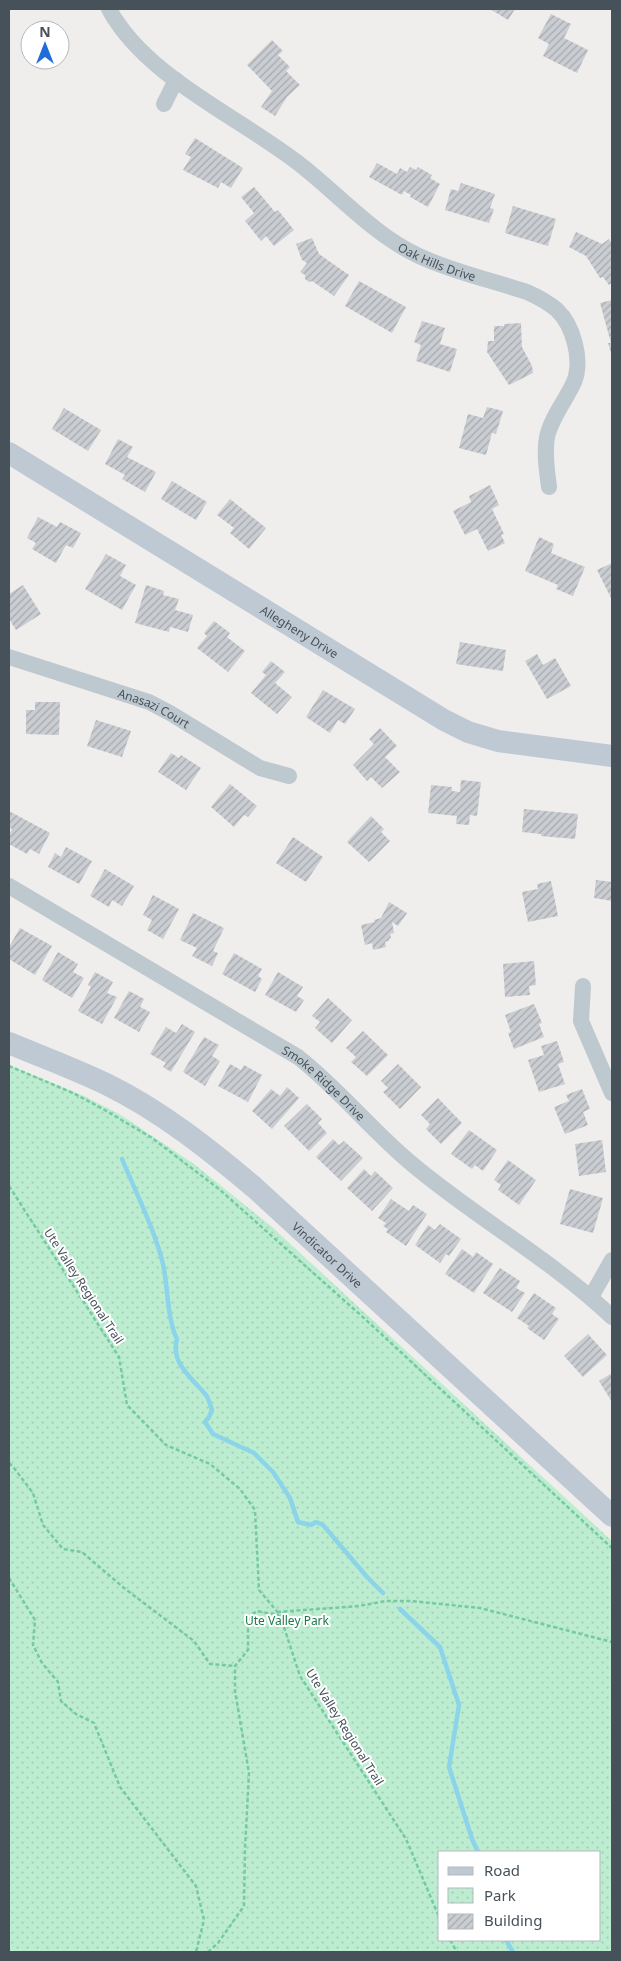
<svg xmlns="http://www.w3.org/2000/svg" width="621" height="1961" font-family="'Noto Sans',sans-serif">
<style>
.park{fill:url(#park-dots);fill-rule:evenodd}
.lines{fill:none;stroke-linecap:round;stroke-linejoin:round}
.stream{stroke:#8bd4e9;stroke-width:4.5}
.building{fill:url(#building-hatch)}
.path{stroke:#76caa2;stroke-width:2.5;stroke-dasharray:4 2.5;stroke-linecap:butt}
.street{stroke:#bec8cf;stroke-width:16}
.secondary{stroke:#bfc9d4;stroke-width:22}
.labels{text-anchor:middle;dominant-baseline:central;stroke-width:4;stroke-linejoin:round;paint-order:stroke}
.street-label{font-size:12px;fill:#46515a;stroke:#fff}
.park-label{font-size:12px;fill:#1a794b;stroke:#fff}
</style>
<defs>
<pattern id="park-dots" width="8" height="8" patternUnits="userSpaceOnUse" patternTransform="scale(1.25)"><rect width="8" height="8" fill="#bdedd0"/><path d="M2 2h.1M6 6h.1" fill="none" stroke="#a4cdb5" stroke-width="1.8" stroke-linecap="round"/></pattern>
<pattern id="building-hatch" width="6" height="6" patternUnits="userSpaceOnUse" patternTransform="scale(1.25)"><rect width="6" height="6" fill="#cacdd2"/><path d="M-1 1l2-2M0 6l6-6M5 7l2-2" fill="none" stroke="#a6a9ad"/></pattern>
</defs>
<rect width="100%" height="100%" fill="#f0eeed"/>
<path class="park" d="M9,1065L84,1096L121,1115L194,1164L271,1226L612,1541V1952H9ZM440,1852H600V1940H440Z"/>
<g class="lines">
<path class="stream" d="M122,1159C136,1193 154,1228 163,1264C168,1286 167,1319 177,1339C170,1363 192,1378 206,1395C209,1399 210,1405 212,1410L209,1417L205,1422L213,1434L254,1453L273,1472L290,1498L298,1522L311,1525L316,1522L323,1525L367,1577L383,1593
M400,1609L440,1647L459,1705L449,1767L472,1839L478,1852
M506,1940L513,1952"/>
</g>
<path class="building" d="M490,9H515L508,20Z
M551,14L571,24L564,38L588,50L577,73L543,56L549,44L538,38Z
M272,40L283,51L278,55L290,67L286,71L300,85L287,97L275,116L261,107L272,91L247,65Z
M195,138L243,168L231,188L221,182L218,188L183,170L191,157L185,154Z
M377,163L397,174L400,168L407,172L410,167L416,170L418,167L432,175L430,178L440,184L428,207L410,197L411,195L404,191L402,195L369,177Z
M461,183L495,194L490,208L494,209L489,223L445,210L451,189L458,191Z
M254,187L275,212L278,210L294,230L274,246L266,236L261,241L245,221L254,213L241,197Z
M513,206L556,219L548,246L505,233Z
M576,232L602,244L609,239L612,244V283L609,285L603,277L600,278L586,256L569,247Z
M312,238L319,254L349,275L334,296L312,281L309,282L305,279V275L300,272L307,263L302,260L296,244Z
M359,281L406,307L392,333L345,306Z
M612,300V356L608,343H611L600,303Z
M422,321L445,328L440,344L457,349L450,372L416,361L421,345L414,342Z
M521,323L522,347L532,366L533,373L509,385L487,352L488,341H494V326H504V324Z
M487,407L503,411L496,434L492,433L486,455L459,448L468,414L483,418Z
M64,408L101,430L88,451L52,429Z
M118,439L133,447L127,457L156,472L145,492L122,479L125,475L105,464Z
M172,481L207,502L196,520L161,499Z
M490,485L499,505L492,509L504,534L501,535L505,543L488,551L477,529L465,535L453,511L471,502L469,496Z
M230,499L266,528L249,549L230,533L234,528L217,515Z
M38,517L57,527L60,522L81,533L73,548L66,545L56,563L32,549L36,543L27,538Z
M539,537L554,544L551,553L585,567L573,596L556,589L558,585L525,571Z
M106,554L126,565L120,576L136,585L122,610L85,589Z
M612,563V600L597,570Z
M23,585L41,614L16,630L9,619V594Z
M146,585L164,591L163,595L179,599L175,610L193,615L188,632L170,627L169,632L135,623Z
M214,621L230,633L227,637L245,651L228,672L197,648L207,636L204,633Z
M460,642L506,650L503,671L456,664Z
M537,654L543,665L555,658L571,686L547,699L525,661Z
M271,661L285,672L275,683L292,697L277,714L251,693L266,675L262,672Z
M323,690L355,709L345,724L338,720L330,733L306,717Z
M35,702H60L59,735L26,734V710H35Z
M96,720L131,731L122,757L87,746Z
M380,728L397,746L385,757L400,772L382,788L371,777L367,781L353,765L374,744L369,739Z
M171,753L179,758L181,755L201,768L186,790L158,772Z
M461,780L481,782L477,816L470,815L469,825L456,824L457,816L428,813L431,785L452,787V791L460,792Z
M230,784L257,806L248,817L244,815L234,827L211,807Z
M524,809L578,814L575,839L541,836V834L522,832Z
M9,811L50,833L39,854L30,849L27,854L9,844V835L12,829L9,827Z
M371,816L384,829L381,832L390,841L369,862L347,842Z
M293,837L323,857L306,882L276,863Z
M66,847L92,861L79,884L48,867L55,853L61,857Z
M105,869L134,886L122,906L112,900L109,907L90,896Z
M596,880L612,882V901L594,898Z
M551,881L558,916L528,922L522,892L538,889L537,884Z
M153,895L179,909L163,939L147,930L152,920L143,915Z
M389,902L407,913L398,926L392,922L394,933L390,934L391,937L388,941L385,942L386,947L373,950L372,943L365,945L361,925L375,922L374,920L381,918Z
M193,913L224,928L213,951L218,953L212,966L192,956L197,948L180,940Z
M20,928L52,946L35,975L9,959V947Z
M58,952L78,964L73,972L84,978L72,998L42,980Z
M234,953L262,969L258,976L262,979L255,992L222,974Z
M534,961L536,985L529,986L530,995L505,997L503,964Z
M95,972L113,982L107,993L117,997L102,1024L78,1011L91,987L88,985Z
M278,972L303,987L297,996L304,1000L296,1012L265,995Z
M129,991L144,999L140,1007L150,1012L139,1032L114,1018Z
M328,998L352,1020L332,1043L315,1028L320,1022L312,1016Z
M534,1004L542,1023L539,1024L544,1037L514,1049L508,1033L511,1032L505,1015Z
M182,1024L195,1032L171,1072L163,1067L166,1063L150,1054L166,1027L176,1033Z
M363,1031L388,1055L367,1076L351,1062L356,1057L346,1048Z
M204,1037L219,1045L212,1056L220,1061L205,1086L183,1072Z
M557,1041L564,1062L558,1064L565,1084L539,1092L528,1060L544,1055L541,1046Z
M230,1064L241,1070L244,1065L262,1075L248,1102L218,1086Z
M398,1064L421,1087L400,1109L383,1092L388,1088L381,1081Z
M287,1087L299,1098L272,1129L252,1111L271,1089L280,1096Z
M582,1089L590,1109L583,1112L588,1125L565,1134L554,1107L569,1101L566,1095Z
M438,1098L462,1123L441,1144L426,1129L430,1124L421,1115Z
M307,1104L322,1119L318,1123L327,1133L309,1151L284,1126Z
M469,1130L497,1150L483,1171L475,1165L472,1169L451,1154Z
M333,1139L339,1145L344,1141L363,1158L341,1181L316,1157Z
M602,1140L606,1172L579,1176L575,1144Z
M508,1160L536,1180L519,1205L498,1190L501,1185L494,1180Z
M364,1169L371,1176L375,1171L393,1188L372,1211L347,1188Z
M570,1189L603,1198L593,1233L560,1224Z
M391,1199L409,1211L413,1205L427,1214L406,1246L386,1232L388,1229L383,1226L386,1223L378,1218Z
M440,1224L461,1239L449,1256L446,1254L440,1263L415,1245L428,1225L435,1230Z
M462,1249L473,1257L476,1252L493,1264L474,1293L445,1274Z
M500,1268L520,1281L516,1288L525,1293L512,1312L483,1293Z
M534,1293L556,1308L552,1314L559,1319L544,1340L527,1328L529,1326L517,1318Z
M588,1334L607,1355L583,1377L564,1356Z
M612,1373V1402L599,1381Z"/>
<g class="lines">
<path class="path" d="M9,1066L73,1093L103,1109L152,1138L219,1189L365,1319L612,1548
M9,1186L119,1357L127,1405L166,1445L210,1464L240,1489L255,1510L259,1590L280,1615L300,1676L406,1839L440,1919
M9,1463L14,1468L33,1493L43,1525L63,1549L82,1552L124,1588L194,1641L210,1664L235,1666
M9,1578L35,1620L33,1645L42,1663L58,1682L61,1701L76,1714L94,1723L120,1787L196,1886L204,1920L196,1952
M277,1612L359,1606L386,1601H411L480,1608L612,1642
M450,1940L457,1952
M208,1952L218,1943L244,1906L245,1848L249,1773L235,1691V1666L248,1650V1622L256,1611L279,1615"/>
<g class="street">
<path id="s1" d="M109,9C146,78 242,118 302,166C340,196 374,235 419,256C453,272 491,280 527,292C538,297 548,302 557,310C573,325 583,360 574,382C566,400 551,418 547,437C544,454 547,471 549,487"/>
<path d="M164,104L176,80"/>
<path id="s2" d="M9,657L149,702L170,713L260,768L289,776"/>
<path id="s3" d="M9,886L298,1057C339,1089 372,1131 412,1164C476,1218 551,1259 612,1317"/>
<path d="M583,986L581,1021L612,1093"/>
<path d="M591,1297L612,1260"/>
</g>
<g class="secondary">
<path id="s4" d="M9,453L444,720L468,732L498,741L612,756"/>
<path id="s5" d="M9,1043C42,1057 75,1069 108,1085C161,1111 210,1150 255,1188L612,1516"/>
</g>
</g>
<g class="labels">
<g class="street-label">
<text stroke="none"><textPath href="#s1" startOffset="418">Oak Hills Drive</textPath></text>
<text stroke="none"><textPath href="#s4" startOffset="341">Allegheny Drive</textPath></text>
<text stroke="none"><textPath href="#s2" startOffset="154">Anasazi Court</textPath></text>
<text stroke="none"><textPath href="#s3" startOffset="372">Smoke Ridge Drive</textPath></text>
<text stroke="none"><textPath href="#s5" startOffset="386">Vindicator Drive</textPath></text>
<text transform="translate(84 1286) rotate(57)">Ute Valley Regional Trail</text>
<text transform="translate(345 1727) rotate(58)">Ute Valley Regional Trail</text>
</g>
<g class="park-label">
<text x="287" y="1620">Ute Valley Park</text>
</g>
</g>
<rect width="621" height="1961" fill="none" stroke="#46515a" stroke-width="20"/>
<rect x="438" y="1851" width="162" height="90" fill="#ffffff" stroke="#b5b9bd"/>
<rect x="448" y="1867" width="25" height="8" fill="#bfc9d4" stroke="#b5b9bd"/>
<text x="484" y="1876" font-size="15" fill="#46515a">Road</text>
<rect x="448" y="1888" width="25" height="15" fill="url(#park-dots)" stroke="#b5b9bd"/>
<text x="484" y="1901" font-size="15" fill="#46515a">Park</text>
<rect x="448" y="1914" width="25" height="15" fill="url(#building-hatch)" stroke="#b5b9bd"/>
<text x="484" y="1926" font-size="15" fill="#46515a">Building</text>
<g transform="translate(45 45)"><circle r="24" fill="#ffffff" stroke="#b5b9bd"/>
<path d="M0-4L9 19L0 12L-9 19Z" fill="#1e6dd9"/>
<text y="-8" font-size="14" font-weight="bold" text-anchor="middle" fill="#46515a">N</text>
</g>
</svg>
